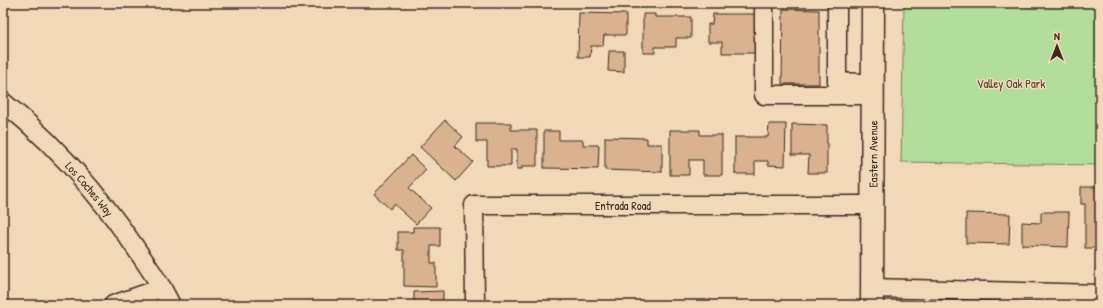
<svg xmlns="http://www.w3.org/2000/svg" width="1103" height="308" font-family="'Patrick Hand',sans-serif">
<style>
.green{fill:#b2dd9a;stroke:#76845c}
.building{fill:#d9b28f;stroke:#3b2a1e}
.lines{fill:none;stroke-linecap:round;stroke-linejoin:round}
.minor-casing{stroke:#3b2a1e;stroke-width:21}
.major-casing{stroke:#3b2a1e;stroke-width:25}
.minor{stroke:#f1d8b8;stroke-width:18}
.major{stroke:#f1d8b8;stroke-width:22}
.labels{text-anchor:middle;dominant-baseline:central;stroke-width:3;stroke-linejoin:round;paint-order:stroke}
.park-label{font-size:12px;fill:#4d4531;stroke:#f1d8b8}
.street-label{font-size:12px;fill:#3b2a1e;stroke:#f1d8b8}
</style>
<rect width="100%" height="100%" fill="#f1d8b8"/>
<filter id="ink" filterUnits="userSpaceOnUse"><feTurbulence type="fractalNoise" baseFrequency=".025" numOctaves="2"/><feDisplacementMap in="SourceGraphic" scale="8" xChannelSelector="R" yChannelSelector="G"/><feConvolveMatrix kernelMatrix="1 2 1 2 8 2 1 2 1" color-interpolation-filters="sRGB"/></filter>
<g filter="url(#ink)">
<path class="green" d="M904,3H1100V165L901,162Z"/>
<path class="building" d="M783,9L819,10V84H782Z
M579,13L626,14V35H604L603,46H591L590,57H578Z
M643,14H655V17H691V38H676V47H655V53H643Z
M713,14H764V53H722V42H708V24H712Z
M609,51H624V72L608,71Z
M445,120L463,137L455,146L473,162L456,181L420,147Z
M476,123H511V130H537V166H522V169H517V149H511V166H487V142H476Z
M769,124H786L785,166L768,165V161H755V174H735V137H768Z
M792,124L827,125V173H808L809,155H792Z
M670,130H700V135H722V175H703V160H689V175H670Z
M544,131H559V140H583V145H599L598,169L544,168Z
M605,137L647,138V144H662V172L605,170Z
M411,155L426,170L409,188L431,208L416,224L394,204L390,209L374,194Z
M1081,187H1099V248H1085V204H1081Z
M1041,212H1069L1068,247L1022,245V222L1041,223Z
M966,213L1010,214L1009,244L966,243Z
M413,227H440V246H431V263H436V287L404,286V250H398V232H413Z
M443,291V305H408V303H414V292Z"/>
<g class="lines">
<defs>
<g id="minor">
<path d="M764,3V95H873"/>
<path d="M837,3V82L863,83"/>
<path id="s1" d="M3,102C68,154 118,218 162,288"/>
<path d="M872,288L1100,294"/>
<path d="M113,305L162,288L171,305"/>
<path id="s2" d="M475,305L474,205H872"/>
</g>
<g id="major">
<path id="s3" d="M872,305L873,3"/>
</g>
</defs>
<use href="#minor" class="minor-casing"/>
<use href="#major" class="major-casing"/>
<use href="#minor" class="minor"/>
<use href="#major" class="major"/>
</g>
</g>
<g class="labels">
<g class="park-label">
<text x="1011" y="83">Valley Oak Park</text>
</g>
<g class="street-label">
<text stroke="none"><textPath href="#s3" startOffset="151">Eastern Avenue</textPath></text>
<text stroke="none"><textPath href="#s1" startOffset="123">Los Coches Way</textPath></text>
<text stroke="none"><textPath href="#s2" startOffset="249">Entrada Road</textPath></text>
</g>
</g>
<rect width="1103" height="308" fill="none" stroke="#f1d8b8" stroke-width="16"/>
<rect x="8" y="8" width="1087" height="292" fill="none" stroke="#3b2a1e" stroke-width="1.5" filter="url(#ink)"/>
<g transform="translate(1057 46)" stroke="#f1d8b8" stroke-width="3" paint-order="stroke">
<path d="M0-3L7 15L0 10L-7 15Z" fill="#3b2a1e"/>
<text y="-6" font-size="11" font-weight="bold" text-anchor="middle" fill="#3b2a1e">N</text>
</g>
</svg>
